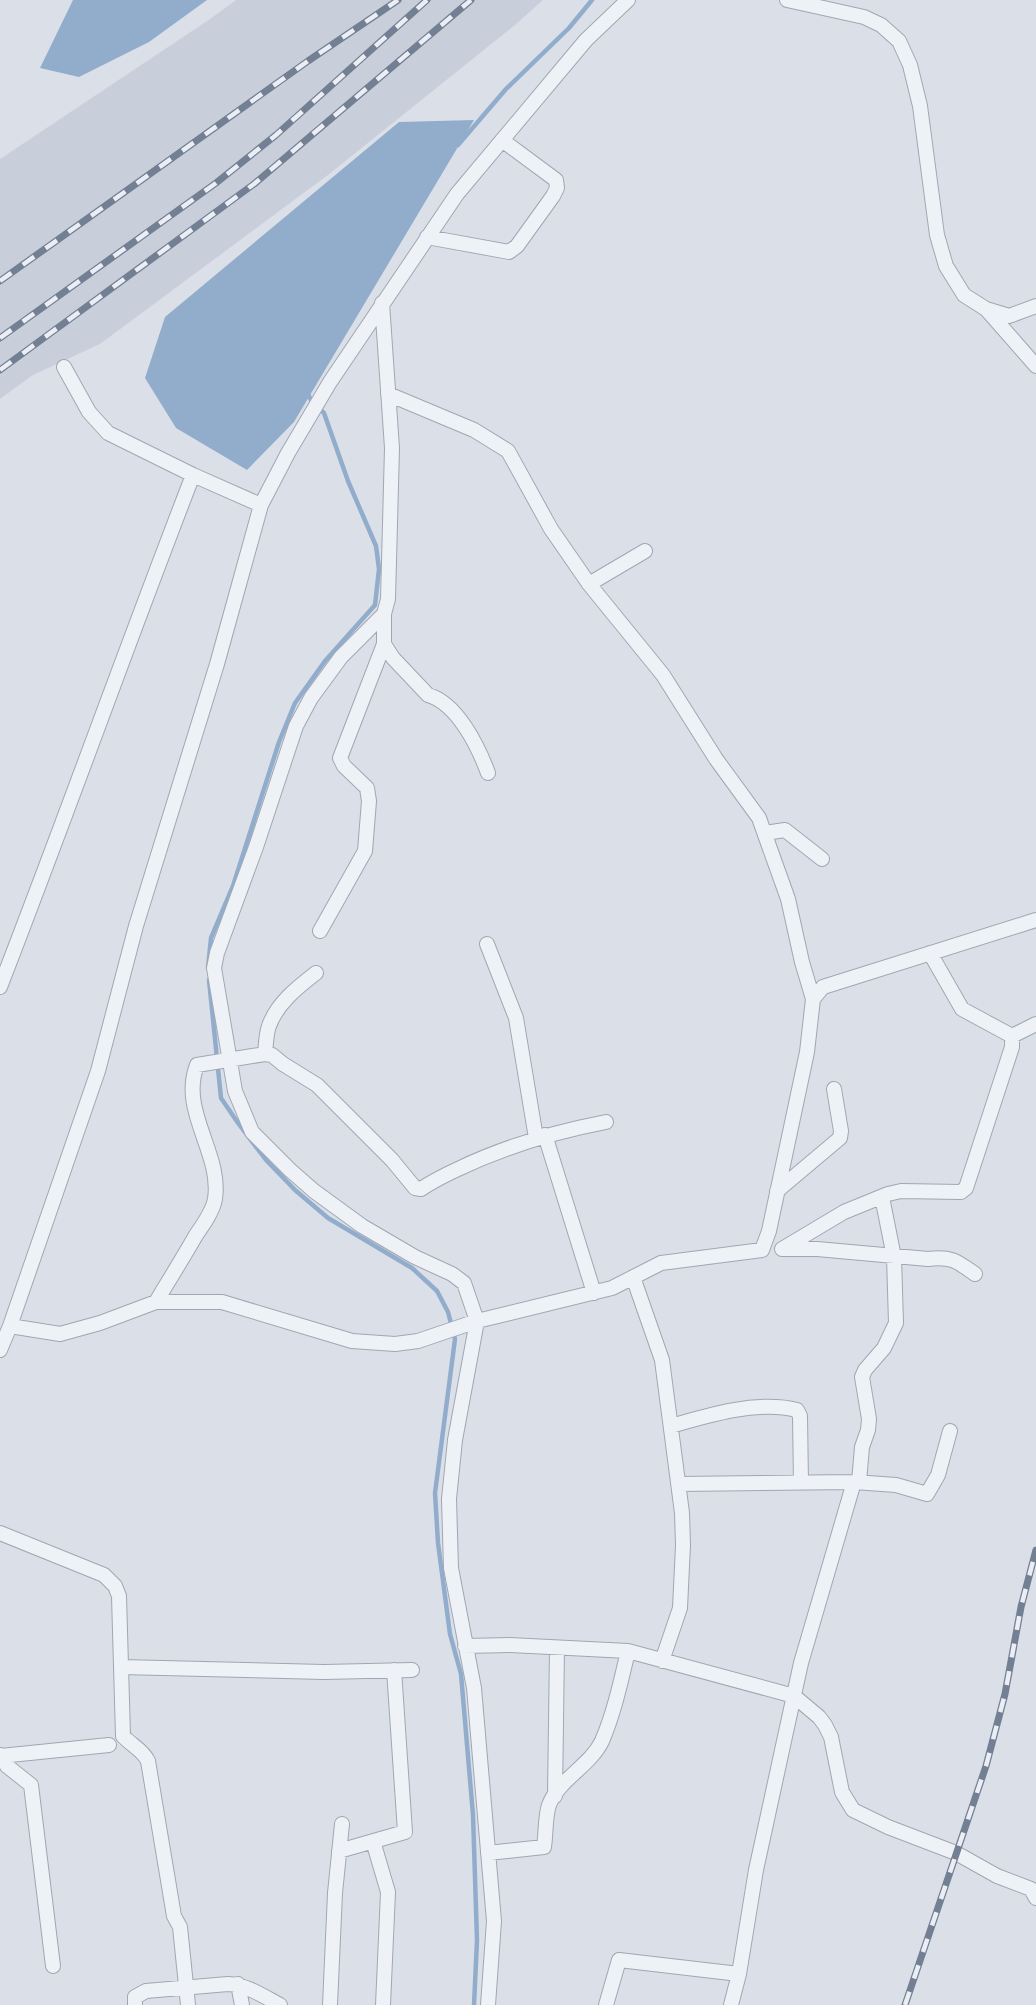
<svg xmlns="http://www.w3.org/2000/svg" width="1036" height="2005" font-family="'Public Sans',sans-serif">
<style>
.built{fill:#c9cfda}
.water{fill:#92adcc}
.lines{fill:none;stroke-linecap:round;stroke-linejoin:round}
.stream{stroke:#92adcc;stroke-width:4.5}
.minor-casing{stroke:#a0a7b2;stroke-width:16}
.minor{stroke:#eef1f6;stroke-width:14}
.rail-casing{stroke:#737f93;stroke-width:7}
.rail{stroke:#ebeff5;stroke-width:4.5;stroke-dasharray:14;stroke-linecap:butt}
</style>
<rect width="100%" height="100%" fill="#dbe0e8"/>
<path class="built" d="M236,0H543L515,25L328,175L100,344L33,375L0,399V159L210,19Z"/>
<path class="water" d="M73,0H207L149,42L79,77L40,68Z
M474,120L294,422L247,470L176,428L145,378L165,317L399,122Z"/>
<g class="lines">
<path class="stream" d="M458,145L506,89L569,28L592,0
M208,968L211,938L233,886L279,742L295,703L325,661L375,605L379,569L376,546L348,481L324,413L312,402L307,392
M209,980L221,1098L238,1123L266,1160L295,1190L328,1218L412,1268L437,1291L448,1312L455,1339L435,1493L438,1543L450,1634L461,1674L473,1815L477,1940L474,2005"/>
<defs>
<path id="minor" d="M787,0L864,17L881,25L899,41L910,65L920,106L937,235L946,266L964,295L986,309L1009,316L1036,306
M427,237L509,252L517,246L553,196L557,188L556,180L502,140
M382,303L392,448L388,599L384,614L341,657L311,698L296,726L256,847L217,953L214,968L235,1091L252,1132L290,1170L314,1191L362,1226L415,1257L452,1274L464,1283L477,1321L455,1440L449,1499L451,1568L474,1688L494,1921L488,2005
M986,309L1036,366
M64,367L89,412L108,433L193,475L261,505
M388,394L474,430L508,451L551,529L589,584L663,675L716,759L759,818L788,899L802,962L813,999
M589,584L645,551
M384,614V644L393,658L428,695C457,703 478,746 488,773
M765,833L785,830L822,859
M320,931L365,851L369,801L367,788L344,766L340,758L384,644
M487,944L516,1018L536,1138
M0,987C66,817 127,645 193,475
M1012,1036L1036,1024
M265,1054C266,1045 266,1034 269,1026C277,1003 298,987 316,973
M545,1135L594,1293
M777,1191L840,1138L841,1131L834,1089
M782,1249L844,1212L888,1194L901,1191L961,1192L966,1188L1012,1047V1036L962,1009L930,953
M782,1249H817L928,1259C951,1256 957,1261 975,1274
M633,1277L662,1360L682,1513L683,1545L680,1608L662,1661
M156,1302C169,1280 183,1258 196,1235C203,1225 213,1211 215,1199C222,1153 179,1111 197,1065L265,1054L272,1055L283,1064L317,1085L392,1160L415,1188L421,1189C433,1181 445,1175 458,1169C506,1146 554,1132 606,1122
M10,1326L60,1334L100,1323L156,1302H222L352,1341L395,1344L418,1341L477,1321L612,1288L661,1263L762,1250L769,1231L807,1052L813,999L823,987L1036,920
M0,1350L10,1326L98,1071L136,926L217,664L261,505L288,453L330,382L457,194L586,40L628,0
M671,1426C708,1415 758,1400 797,1410L800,1416L801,1483
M859,1482L862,1447L868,1430L869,1419L862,1377L865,1370L884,1348L896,1323L894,1257L882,1197
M678,1484L854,1482L896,1485L927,1494L938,1475L950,1431
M0,1533L104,1575L115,1586L119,1596L123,1736C131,1745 143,1750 148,1761L174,1916L180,1927L188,2005
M465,1646L510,1645L628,1651L794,1696L819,1717L825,1725L831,1737L842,1792L853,1810L888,1827L956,1853L997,1876L1031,1889L1036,1898
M121,1667L324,1672L412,1670
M0,1755L7,1766L31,1785L53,1966
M0,1756L109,1745
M555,1796L557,1648
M373,1841L388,1892L383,2005
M339,1851L405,1832L394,1670
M488,1853L544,1847C546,1834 545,1817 549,1805C559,1779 590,1766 602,1741C614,1713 621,1681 628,1651
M238,1984L242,2005
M135,2005V1997L146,1991L228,1984C247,1985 263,1996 280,2005
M330,2005L335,1893L342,1824
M606,2005L619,1960L739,1974
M731,2005L739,1974L756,1870L801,1663L854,1482"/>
</defs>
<use href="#minor" class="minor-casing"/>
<use href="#minor" class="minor"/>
<defs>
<path id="rail" d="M0,281L308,61L398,0
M0,338L216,183L276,135L427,0
M0,370L254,184L471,0
M905,2005L986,1766L1005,1694L1021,1607L1036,1550"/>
</defs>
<use href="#rail" class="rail-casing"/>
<use href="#rail" class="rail"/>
</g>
</svg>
